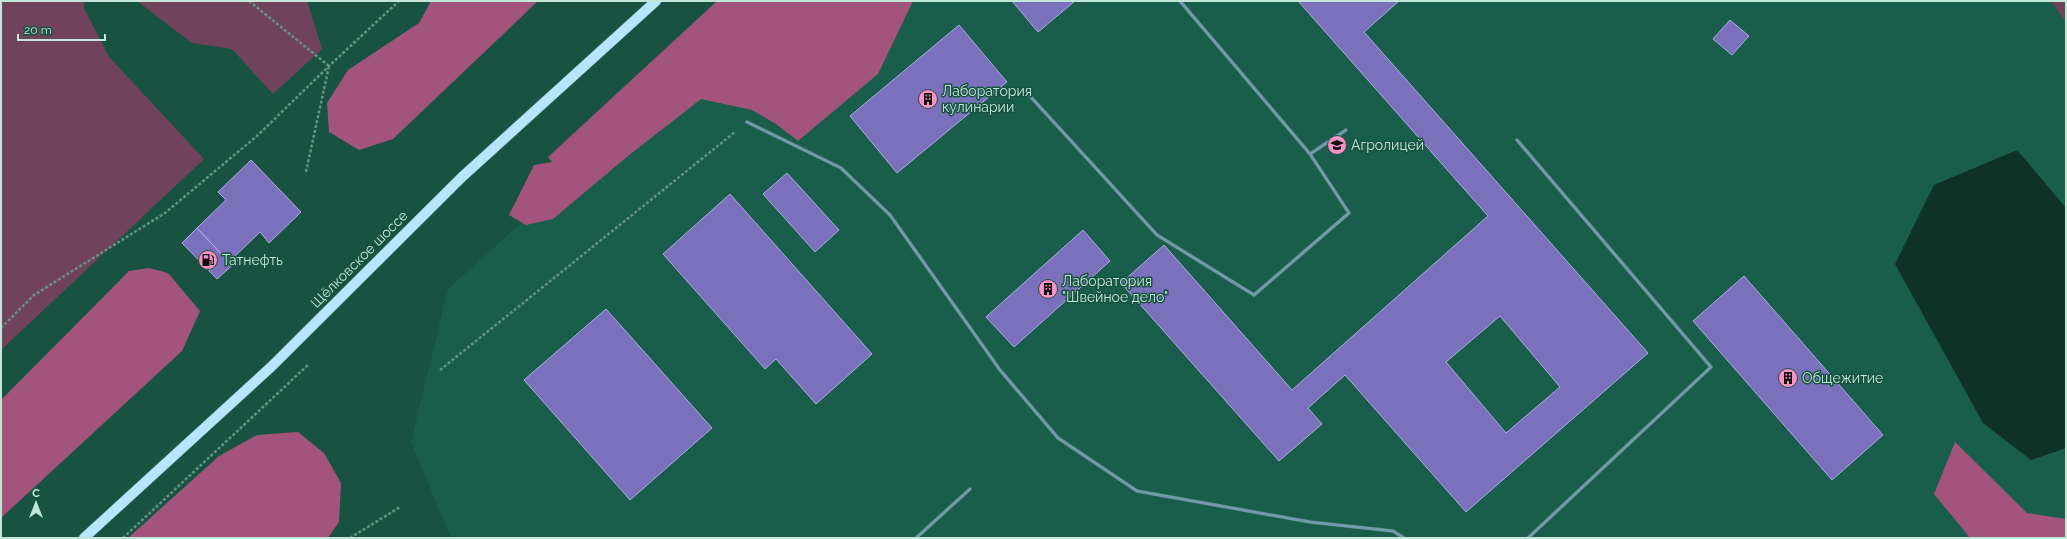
<svg xmlns="http://www.w3.org/2000/svg" width="2067" height="539" font-family="Raleway,sans-serif">
<style>
.built{fill:#185e4a}
.green{fill:#71435a}
.forest{fill:#a2547c}
.water{fill:#0f3227}
.building{fill:#7b70bb;stroke:#b0a9e5;fill-rule:evenodd}
.lines{fill:none;stroke-linecap:round;stroke-linejoin:round}
.lane-casing{stroke:#3a705f;stroke-width:4}
.primary-casing{stroke:#3a705f;stroke-width:11}
.path{stroke:#639483;stroke-width:2.5;stroke-dasharray:3 2;stroke-linecap:butt}
.lane{stroke:#729aac;stroke-width:3}
.primary{stroke:#b6e5fc;stroke-width:10}
.labels{text-anchor:middle;dominant-baseline:central;stroke-width:3;stroke-linejoin:round;paint-order:stroke}
.poi-label{font-size:14px;fill:#c2e6d8;stroke:#185341;text-anchor:start}
.street-label{font-size:14px;fill:#c2e6d8;stroke:#185341}
</style>
<rect width="100%" height="100%" fill="#185341"/>
<path class="built" d="M766,1H2066V538H451L411,442L448,289Z"/>
<path class="green" d="M1,1H84V8L109,57L204,159L1,350Z
M137,1H307L322,49L273,94L232,49L192,43Z
M2051,1H2066V22Z"/>
<path class="forest" d="M431,1H538L393,139L359,150L329,132L327,103L348,70L419,23Z
M717,1H913L878,74L798,141L776,124L752,110L701,99L628,156L553,219L526,225L509,215L534,165L552,162L548,157Z
M149,268L168,273L200,311L182,351L1,518V400L129,271Z
M298,432L324,453L341,483L339,522L328,538H128L219,456L257,435Z
M1955,442L2027,513L2066,519V538H1970L1934,494Z"/>
<path class="water" d="M2017,150L2066,208V448L2031,460L1983,423L1895,264L1934,185Z"/>
<path class="building" d="M1012,1H1075L1038,32Z
M1298,1H1399L1364,32L1648,353L1466,512L1345,375L1308,408L1322,424L1279,461L1121,283L1164,245L1292,390L1488,216ZM1500,316L1560,387L1506,433L1446,362Z
M1730,20L1749,36L1732,55L1713,39Z
M959,25L1007,82L897,173L850,116Z
M251,160L301,212L269,243L260,232L229,262L197,228L226,200L218,192Z
M787,173L839,230L815,252L763,194Z
M730,194L872,354L816,404L776,359L765,369L663,254Z
M197,228L229,262L235,256L238,260L217,279L182,243Z
M1083,230L1110,261L1014,347L986,317Z
M1744,276L1883,435L1832,480L1693,321Z
M606,309L712,428L630,500L524,380Z"/>
<g class="lines">
<defs>
<path id="lane" d="M1180,1L1310,154L1346,130
M1029,95L1157,235L1254,295L1349,213L1310,154
M747,122L841,168L890,215L1000,370L1058,438L1137,491L1310,522L1393,531L1404,538
M1517,140L1711,367L1528,538
M916,538L970,489"/>
<path id="primary" d="M84,538L271,367L462,177L656,1"/>
</defs>
<use href="#lane" class="lane-casing"/>
<use href="#primary" class="primary-casing"/>
<path class="path" d="M249,1L329,66
M306,172L329,66
M1,328L34,295L165,213L257,136L329,66L399,1
M440,370L735,132
M123,538L308,365
M350,538L400,507"/>
<use href="#lane" class="lane"/>
<use href="#primary" class="primary"/>
</g>
<defs>
<symbol id="building-disc" viewBox="-11 -11 22 22"><circle r="9.5" fill="#fb8fc6" stroke="#185341"/><path d="M-4-6H4V6H1V3H-1V6H-4ZM-2.5-4.3h1.7v1.8h-1.7ZM.8-4.3h1.7v1.8H.8ZM-2.5-1h1.7V.8h-1.7ZM.8-1h1.7V.8H.8Z" fill="#111"/></symbol>
<symbol id="university-disc" viewBox="-11 -11 22 22"><circle r="9.5" fill="#fb8fc6" stroke="#185341"/><path d="M0-5L7-2L0 1L-7-2ZM-4 1L0 2.5L4 1V4Q0 6-4 4Z" fill="#111"/></symbol>
<symbol id="fuel-disc" viewBox="-11 -11 22 22"><circle r="9.5" fill="#fb8fc6" stroke="#185341"/><path d="M-5.5-6h7V0h2V4h1.3V-2.5L3-4.5l.8-.8L6-3V5H2.5V1h-1V6h-7ZM-4.2-4.7v3.2H.2V-4.7Z" fill="#111"/></symbol>
</defs>
<g fill-rule="evenodd">
<use href="#building-disc" x="917" y="88" width="22" height="22"/>
<use href="#university-disc" x="1326" y="134" width="22" height="22"/>
<use href="#fuel-disc" x="197" y="249" width="22" height="22"/>
<use href="#building-disc" x="1037" y="278" width="22" height="22"/>
<use href="#building-disc" x="1777" y="367" width="22" height="22"/>
</g>
<g class="labels">
<g class="poi-label">
<text x="942" y="91">Лаборатория<tspan x="942" dy="16">кулинарии</tspan></text>
<text x="1351" y="145">Агролицей</text>
<text x="222" y="260">Татнефть</text>
<text x="1062" y="281">Лаборатория<tspan x="1062" dy="16">"Швейное дело"</tspan></text>
<text x="1802" y="378">Общежитие</text>
</g>
<g class="street-label">
<text transform="translate(359 259) rotate(-45)">Щёлковское шоссе</text>
</g>
</g>
<rect width="2067" height="539" fill="none" stroke="#c2e6d8" stroke-width="4"/>
<g transform="translate(36 503)" stroke="#185341" stroke-width="3" paint-order="stroke">
<path d="M0-3L7 15L0 10L-7 15Z" fill="#c2e6d8"/>
<text y="-6" font-size="11" font-weight="bold" text-anchor="middle" fill="#c2e6d8">С</text>
</g>
<path d="M18 34v6h87v-6" fill="none" stroke="#c2e6d8" stroke-width="2"/>
<text x="24" y="34" font-size="12" fill="#c2e6d8" stroke="#185341" stroke-width="3" paint-order="stroke">20 m</text>
</svg>
